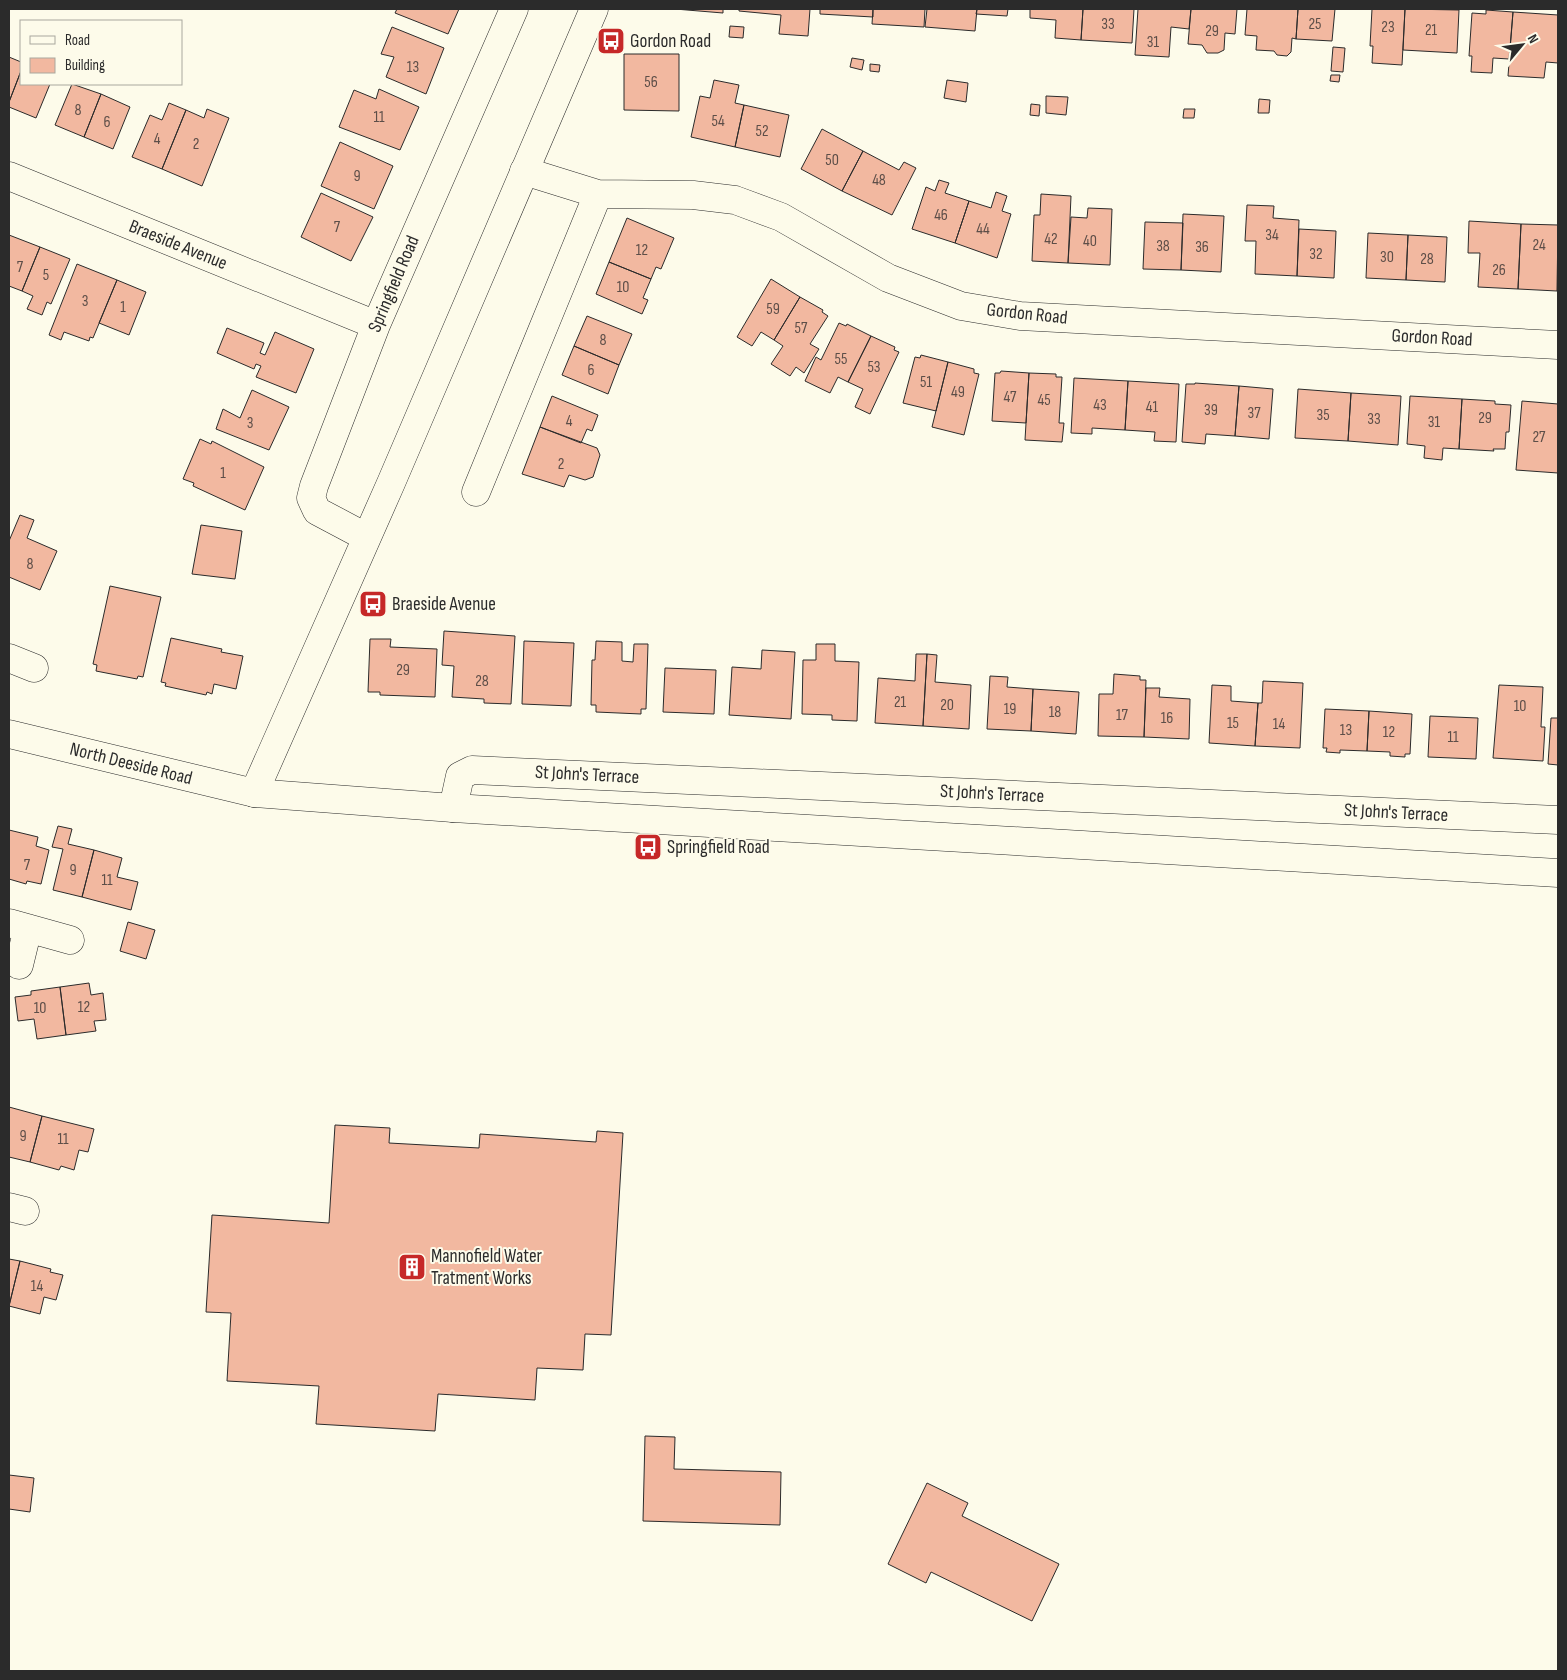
<svg xmlns="http://www.w3.org/2000/svg" width="1567" height="1680" font-family="'Sofia Sans Condensed',sans-serif">
<style>
.building{fill:#f2b8a0;stroke:#2b2b2b}
.lines{fill:none;stroke-linecap:round;stroke-linejoin:round}
.minor-casing{stroke:#2b2b2b;stroke-width:29}
.tertiary-casing{stroke:#2b2b2b;stroke-width:29}
.primary-casing{stroke:#2b2b2b;stroke-width:29}
.minor{stroke:#fdfbea;stroke-width:28}
.tertiary{stroke:#fdfbea;stroke-width:28}
.primary{stroke:#fdfbea;stroke-width:28}
.labels{text-anchor:middle;dominant-baseline:central;stroke-width:4;stroke-linejoin:round;paint-order:stroke}
.number-label{font-size:16px;fill:#5d4e48}
.poi-label{font-size:19px;fill:#2b2b2b;stroke:#fdfbea;text-anchor:start}
.street-label{font-size:19px;fill:#2b2b2b;stroke:#fdfbea}
</style>
<rect width="100%" height="100%" fill="#fdfbea"/>
<path class="building" d="M397,9H459L448,34L395,13Z
M675,9H723V13Z
M739,9H810L808,36L779,34L781,15L739,11Z
M820,9H873V17L820,14Z
M873,9H925L924,27L872,24Z
M927,9H977L975,31L925,27Z
M977,9H1008L1007,16L976,14Z
M1030,9H1083L1081,40L1055,38L1056,20L1030,18Z
M1083,9H1134L1132,43L1081,40Z
M1138,9H1191L1189,29L1171,27L1169,57L1135,55Z
M1191,9H1237L1235,34L1225,33L1224,50L1218,53H1207L1202,45L1188,44Z
M1247,9H1298L1296,39L1292,38L1291,52L1287,56L1277,55L1274,51L1256,50L1257,36L1245,35Z
M1298,9H1335L1332,41L1296,39Z
M1372,9H1405L1402,65L1372,63L1373,46H1370Z
M1405,9L1459,10L1457,53L1403,50Z
M1486,10L1513,12L1509,59L1493,58L1492,73L1471,72L1472,56H1469L1472,13L1486,14Z
M1513,12L1558,15V63L1546,62L1544,78L1508,76Z
M730,26L744,27L743,38L729,37Z
M392,27L444,48L426,94L386,77L394,57L381,54Z
M1333,47L1345,48L1343,72L1331,71Z
M624,54H679V111L624,110Z
M9,57L21,62V71L9,102Z
M852,58L864,60L862,70L850,67Z
M870,64L880,65L879,72L870,71Z
M21,71V84H50L36,118L9,107V102Z
M1331,75H1340L1339,82L1330,81Z
M714,80L739,85L735,103L744,105L735,147L691,137L700,96L710,98Z
M947,80L968,83L966,102L944,98Z
M72,84L101,94L84,137L55,125Z
M379,89L419,107L400,150L339,127L354,90L376,99Z
M101,94L130,107L113,149L84,137Z
M1046,96L1068,97L1066,115L1046,113Z
M1259,99L1270,100L1269,113H1258Z
M169,103L186,110L162,169L132,157L150,115L162,120Z
M1031,104L1040,105L1039,116L1030,115Z
M744,105L789,115L780,157L735,147Z
M207,109L229,118L202,186L162,169L186,110L204,118Z
M1184,109H1195L1194,118H1183Z
M822,129L863,151L842,191L801,169Z
M340,142L393,166L374,209L321,186Z
M863,151L899,170L904,162L916,168L892,215L842,191Z
M939,180L949,183L945,193L969,201L955,243L912,229L926,187L935,191Z
M996,192L1007,196L1002,211L1011,214L997,258L955,243L969,201L991,208Z
M321,193L373,217L351,261L301,237Z
M1041,194L1071,196L1068,263L1032,261L1034,215H1040Z
M1247,205L1274,206L1273,218L1299,220L1297,276L1255,274L1256,241H1245Z
M1088,208L1112,209L1110,265L1068,263L1071,217L1087,218Z
M1183,214L1224,216L1221,272L1181,270Z
M627,218L674,238L661,269L656,267L651,279L609,262Z
M1469,221L1521,224L1518,289L1478,287L1480,253H1468Z
M1145,222L1183,223L1181,270L1143,269Z
M1521,224L1558,225L1557,291L1518,289Z
M1299,229L1336,231L1334,278L1297,276Z
M1368,233L1408,235L1406,280L1366,278Z
M9,235L40,247L22,291L9,286Z
M1408,235L1447,237L1445,282L1406,280Z
M40,247L70,259L51,304L47,302L42,315L27,309L33,296L22,291Z
M609,262L651,279L643,298L648,300L642,314L596,294Z
M77,264L117,280L93,338L90,337L89,341L64,332L61,340L49,335Z
M771,279L800,297L774,340L761,332L752,346L737,337Z
M117,280L146,292L129,335L99,323Z
M800,297L823,310L822,312L828,316L810,344L819,349L804,373L796,367L790,376L771,364L783,346L774,340Z
M587,316L632,334L619,365L574,346Z
M839,323L846,326L847,324L871,336L848,382L838,377L830,393L805,381L816,357L821,360Z
M227,328L264,343L260,353L265,355L275,332L314,349L296,393L256,377L261,366L256,364L254,369L217,353Z
M871,336L895,347L894,350L899,352L870,414L855,407L863,389L848,382Z
M574,346L619,365L608,394L562,375Z
M921,355L948,362L936,411L903,403L915,357L920,358Z
M948,362L974,369V373L979,374L964,435L932,427Z
M1001,371L1029,373L1026,423L992,421L995,373H1000Z
M1029,373L1056,374V377H1062L1059,423H1064L1062,442L1025,440Z
M1074,378L1128,381L1125,430L1092,428V434L1071,433Z
M1128,381L1179,384L1176,442L1154,441L1155,432L1125,430Z
M1195,383L1239,386L1235,436L1206,434L1205,444L1182,442L1186,384H1195Z
M1239,386L1273,389L1269,439L1235,436Z
M1298,389L1351,393L1348,441L1295,438Z
M252,390L289,407L269,450L216,429L223,409L240,418Z
M1351,393L1401,396L1398,445L1348,441Z
M552,396L598,415L592,431L587,429L581,443L540,427Z
M1410,396L1462,399L1459,449L1443,448L1442,460L1424,458L1425,446L1407,444Z
M1462,399L1495,401V404L1511,405L1509,432H1506L1505,449H1493L1494,451L1459,449Z
M1522,401L1558,404V473L1516,470Z
M540,427L597,448L600,455L593,477L585,480L569,475L564,487L522,474Z
M200,439L211,444L212,441L264,467L245,510L193,486L194,483L183,479Z
M20,515L34,520L27,538L57,551L40,590L9,577V541Z
M201,525L242,531L235,579L192,574Z
M110,586L161,597L143,677L138,676L137,679L96,671L97,665L93,664Z
M444,631L515,636L511,704L484,703V699L452,697L454,666L442,665Z
M171,638L222,649L221,652L243,656L236,689L214,684L212,694L207,692L206,695L165,686L166,683L161,682Z
M370,639H391L390,647L437,649L435,697L380,695V692H368Z
M524,641L574,643L571,706L522,704Z
M596,641L622,642V661L633,662L634,644H648L646,709H641V714L596,712V705H591L592,660H595Z
M816,644H835V661L859,662L857,721L832,720V715L802,714L803,660H816Z
M762,650L795,652L791,719L729,715L732,667L761,669Z
M916,654H927L923,726L875,723L878,678L915,681Z
M927,654L937,655L935,682L971,685L969,729L923,726Z
M665,668L716,670L714,714L663,712Z
M1114,674L1140,676V680H1146L1144,737L1098,736L1099,694H1113Z
M990,676L1008,677L1007,687L1033,689L1031,731L987,729Z
M1263,681L1303,683L1300,748L1255,746L1258,703H1262Z
M1212,685L1231,686V701L1258,703L1255,746L1209,743Z
M1499,685L1543,687L1541,727H1545L1543,761L1493,758Z
M1146,688H1160L1159,697L1190,699L1189,739L1144,737Z
M1033,689L1079,692L1076,734L1031,731Z
M1325,709L1369,711L1367,751L1340,750V753L1326,752L1327,748H1323Z
M1369,711L1412,714L1410,754H1405V757L1390,756V752L1367,751Z
M1430,716L1478,718L1476,759L1428,757Z
M1551,718H1558V765L1548,764Z
M58,826L72,829L68,844L94,850L82,897L53,890L63,849L52,847Z
M9,830L38,837L36,846L49,850L41,884L27,881L26,884L9,879Z
M94,850L122,858L117,877L138,882L131,910L82,897Z
M128,922L155,930L146,959L120,951Z
M89,983L91,995L103,993L106,1020L94,1021L96,1031L66,1035L60,987Z
M60,987L66,1035L37,1039L34,1019L18,1021L15,997L31,995V991Z
M9,1107L42,1116L30,1162L9,1157Z
M42,1116L94,1129L88,1152L79,1150L74,1170L61,1166L59,1170L30,1162Z
M335,1125L390,1128L389,1143L479,1148L480,1134L596,1142L597,1131L623,1133L611,1335L585,1334L583,1370L537,1368L535,1400L438,1394L435,1431L316,1424L319,1386L227,1381L231,1313L206,1312L212,1215L329,1223Z
M9,1259L20,1261L9,1306Z
M20,1261L51,1269L50,1272L63,1275L56,1300L44,1297L40,1314L9,1306Z
M645,1436L675,1437L674,1469L781,1472L780,1525L643,1521Z
M9,1475L34,1478L30,1512L9,1509Z
M927,1483L968,1503L962,1516L1059,1564L1032,1621L931,1572L926,1583L888,1564Z"/>
<g class="lines">
<defs>
<path id="minor" d="M524,171L598,194L693,195L735,200L781,217L888,278L961,306L1020,316L1558,345
M9,176L376,325
M476,492L598,194
M366,537L317,511L311,498L314,486L376,325L514,9
M9,658L34,668
M453,808L460,776L472,770L1558,820
M9,923L70,940
M19,965L28,928
M9,1207L25,1211"/>
<path id="tertiary" d="M254,793L391,483L594,9"/>
<path id="primary" d="M9,734L254,793L453,808L1558,873"/>
</defs>
<use href="#minor" class="minor-casing"/>
<use href="#tertiary" class="tertiary-casing"/>
<use href="#primary" class="primary-casing"/>
<use href="#minor" class="minor"/>
<use href="#tertiary" class="tertiary"/>
<use href="#primary" class="primary"/>
</g>
<defs>
<symbol id="bus-square" viewBox="-11 -11 22 22"><rect x="-9" y="-9" width="18" height="18" rx="4" fill="#c62828" stroke="#fdfbea"/><path d="M-5-6H5V4H4V6H2V4H-2V6H-4V4H-5ZM-3.5-4V0h7V-4ZM-3.5 1.2v1.5H-2V1.2ZM2 1.2v1.5H3.5V1.2Z" fill="#fff"/></symbol>
<symbol id="building-square" viewBox="-11 -11 22 22"><rect x="-9" y="-9" width="18" height="18" rx="4" fill="#c62828" stroke="#fdfbea"/><path d="M-4-6H4V6H1V3H-1V6H-4ZM-2.5-4.3h1.7v1.8h-1.7ZM.8-4.3h1.7v1.8H.8ZM-2.5-1h1.7V.8h-1.7ZM.8-1h1.7V.8H.8Z" fill="#fff"/></symbol>
</defs>
<g fill-rule="evenodd">
<use href="#bus-square" x="595" y="25" width="32" height="32"/>
<use href="#bus-square" x="357" y="588" width="32" height="32"/>
<use href="#bus-square" x="632" y="831" width="32" height="32"/>
<use href="#building-square" x="396" y="1251" width="32" height="32"/>
</g>
<g class="labels">
<g class="number-label">
<text x="1108" y="24">33</text>
<text x="1315" y="24">25</text>
<text x="1388" y="27">23</text>
<text x="1431" y="30">21</text>
<text x="1212" y="31">29</text>
<text x="1153" y="42">31</text>
<text x="413" y="67">13</text>
<text x="651" y="82">56</text>
<text x="78" y="110">8</text>
<text x="379" y="117">11</text>
<text x="718" y="121">54</text>
<text x="107" y="122">6</text>
<text x="762" y="131">52</text>
<text x="157" y="139">4</text>
<text x="196" y="144">2</text>
<text x="832" y="160">50</text>
<text x="357" y="176">9</text>
<text x="879" y="180">48</text>
<text x="941" y="215">46</text>
<text x="337" y="227">7</text>
<text x="983" y="229">44</text>
<text x="1272" y="235">34</text>
<text x="1051" y="239">42</text>
<text x="1090" y="241">40</text>
<text x="1539" y="245">24</text>
<text x="1163" y="246">38</text>
<text x="1202" y="247">36</text>
<text x="642" y="250">12</text>
<text x="1316" y="254">32</text>
<text x="1387" y="257">30</text>
<text x="1427" y="259">28</text>
<text x="20" y="267">7</text>
<text x="1499" y="270">26</text>
<text x="46" y="275">5</text>
<text x="623" y="287">10</text>
<text x="85" y="301">3</text>
<text x="123" y="307">1</text>
<text x="773" y="309">59</text>
<text x="801" y="328">57</text>
<text x="603" y="340">8</text>
<text x="841" y="359">55</text>
<text x="874" y="367">53</text>
<text x="591" y="370">6</text>
<text x="926" y="382">51</text>
<text x="958" y="392">49</text>
<text x="1010" y="397">47</text>
<text x="1044" y="400">45</text>
<text x="1100" y="405">43</text>
<text x="1152" y="407">41</text>
<text x="1211" y="410">39</text>
<text x="1254" y="413">37</text>
<text x="1323" y="415">35</text>
<text x="1485" y="418">29</text>
<text x="1374" y="419">33</text>
<text x="569" y="421">4</text>
<text x="1434" y="422">31</text>
<text x="250" y="423">3</text>
<text x="1539" y="437">27</text>
<text x="561" y="464">2</text>
<text x="223" y="473">1</text>
<text x="30" y="564">8</text>
<text x="403" y="670">29</text>
<text x="482" y="681">28</text>
<text x="900" y="702">21</text>
<text x="947" y="705">20</text>
<text x="1520" y="706">10</text>
<text x="1010" y="709">19</text>
<text x="1055" y="712">18</text>
<text x="1122" y="715">17</text>
<text x="1167" y="718">16</text>
<text x="1233" y="723">15</text>
<text x="1279" y="724">14</text>
<text x="1346" y="730">13</text>
<text x="1389" y="732">12</text>
<text x="1453" y="737">11</text>
<text x="27" y="865">7</text>
<text x="73" y="870">9</text>
<text x="107" y="880">11</text>
<text x="84" y="1007">12</text>
<text x="40" y="1008">10</text>
<text x="23" y="1136">9</text>
<text x="63" y="1139">11</text>
<text x="37" y="1286">14</text>
</g>
<g class="poi-label">
<text x="630" y="41">Gordon Road</text>
<text x="392" y="604">Braeside Avenue</text>
<text x="667" y="847">Springfield Road</text>
<text x="431" y="1256">Mannofield Water<tspan x="431" dy="22">Tratment Works</tspan></text>
</g>
<g class="street-label">
<text transform="translate(178 245) rotate(22)">Braeside Avenue</text>
<text transform="translate(394 284) rotate(-67)">Springfield Road</text>
<text transform="translate(1027 314) rotate(6)">Gordon Road</text>
<text transform="translate(1432 338) rotate(3)">Gordon Road</text>
<text transform="translate(131 764) rotate(14)">North Deeside Road</text>
<text transform="translate(587 775) rotate(3)">St John's Terrace</text>
<text transform="translate(992 794) rotate(3)">St John's Terrace</text>
<text transform="translate(1396 813) rotate(3)">St John's Terrace</text>
</g>
</g>
<rect width="1567" height="1680" fill="none" stroke="#2b2b2b" stroke-width="20"/>
<rect x="20" y="20" width="162" height="65" fill="#fdfbea" stroke="#a9a89e"/>
<rect x="30" y="36" width="25" height="8" fill="#fdfbea" stroke="#a9a89e"/>
<text x="65" y="45" font-size="15" fill="#2b2b2b">Road</text>
<rect x="30" y="58" width="25" height="15" fill="#f2b8a0" stroke="#a9a89e"/>
<text x="65" y="70" font-size="15" fill="#2b2b2b">Building</text>
<g transform="translate(1522 45) rotate(61)" stroke="#fdfbea" stroke-width="4" paint-order="stroke">
<path d="M0-4L9 19L0 12L-9 19Z" fill="#2b2b2b"/>
<text y="-8" font-size="14" font-weight="bold" text-anchor="middle" fill="#2b2b2b">N</text>
</g>
</svg>
